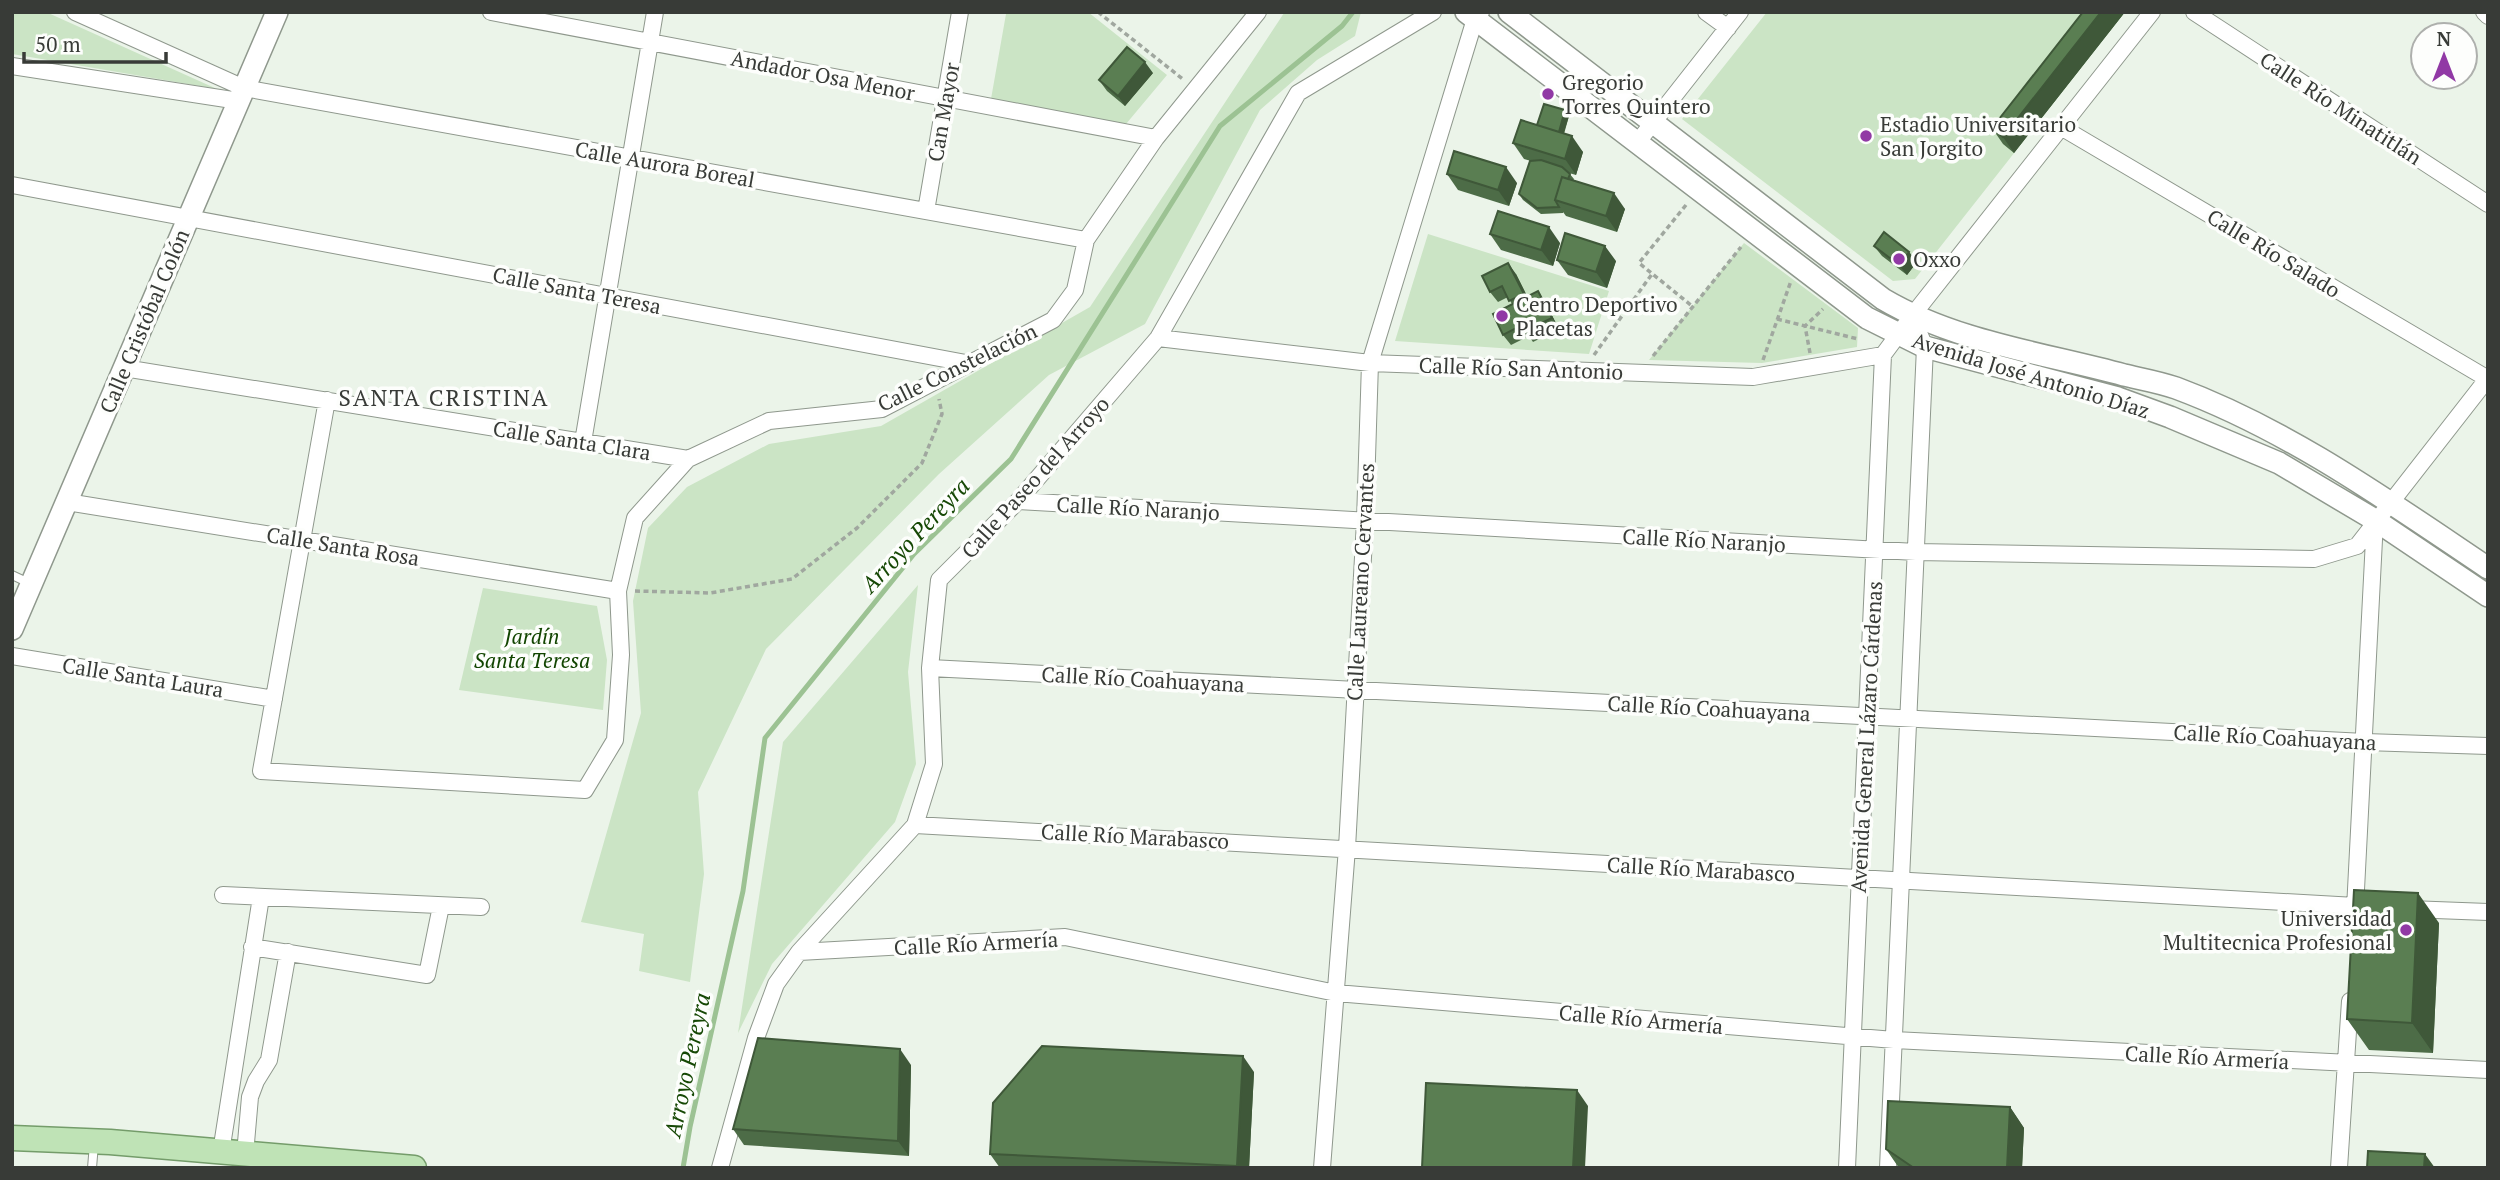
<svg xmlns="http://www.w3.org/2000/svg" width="2500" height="1180" font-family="'PT Serif',serif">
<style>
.green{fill:#cbe4c5}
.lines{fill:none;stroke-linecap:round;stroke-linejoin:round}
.stream{stroke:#9cc293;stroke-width:5}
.lane-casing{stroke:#8f988d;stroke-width:10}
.street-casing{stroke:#8f988d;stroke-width:18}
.secondary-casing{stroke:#8f988d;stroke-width:24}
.primary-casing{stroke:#749c6a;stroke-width:27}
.path{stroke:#a0a79f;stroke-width:3.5;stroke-dasharray:5 3.5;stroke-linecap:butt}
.lane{stroke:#fff;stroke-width:8}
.street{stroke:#fff;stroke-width:16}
.secondary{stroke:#fff;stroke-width:21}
.primary{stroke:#bfe3b6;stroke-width:24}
.wall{fill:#4d6c47}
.shaded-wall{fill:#3f5839}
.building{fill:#5a7e52;stroke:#3f5839;stroke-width:2}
.poi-dot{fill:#9139a5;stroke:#fdfefc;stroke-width:2.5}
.labels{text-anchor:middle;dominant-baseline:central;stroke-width:7;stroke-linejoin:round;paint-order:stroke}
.street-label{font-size:21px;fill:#383b37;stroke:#fdfefc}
.poi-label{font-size:21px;fill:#383b37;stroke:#fdfefc;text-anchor:start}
.park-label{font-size:21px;font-style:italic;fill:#124501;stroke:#fdfefc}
.neighbourhood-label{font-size:23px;letter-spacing:2px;fill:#383b37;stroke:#fdfefc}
.water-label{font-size:23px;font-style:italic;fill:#164805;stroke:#fdfefc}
</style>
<rect width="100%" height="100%" fill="#ebf4e9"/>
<path class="green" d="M12,12H46L217,89L12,54Z
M1000,12H1088L1167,75L1126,124L991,99L1006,14Z
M1361,12L1355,36L1317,60L1260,110L1145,324L1049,375L939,474L766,649L698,792L704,874L690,982L639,971L644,934L581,922L641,713L633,601L648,528L687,487L769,444L881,426L1090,307L1284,13Z
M1767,12H2125L1915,279L1893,281L1682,119Z
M1428,234L1609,291L1589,354L1395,341Z
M1744,243L1858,328L1857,347L1762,363L1649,360Z
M918,585L908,672L916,764L895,822L772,964L738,1033L783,742Z
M483,588L597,606L607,660L603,710L459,690Z"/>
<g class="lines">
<path class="stream" d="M683,1168L690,1127L743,891L765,738L914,554L1011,459L1220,126L1342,26L1353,12"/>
<defs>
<path id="lane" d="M12,575L29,583
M92,1168L94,1144"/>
<path id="street" d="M75,12L244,88L1086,240
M491,12L1156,138
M1706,12L1728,28
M2194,12L2488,204
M2484,12L2488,16
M12,66L239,101
M2061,127L2488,379
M1637,143L1740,12
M12,185L966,363
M926,211L960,12
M1158,338L1370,363L1753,377L1883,355
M124,368L688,459
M327,400L261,771L585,790L615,740L621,655L618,591L635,518L688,459L769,421L882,409L1053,320L1075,290L1086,240L1156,138L1258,12
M583,442L655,12
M1018,501L1916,552L2314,559L2357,546L2488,378
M67,502L618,591
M12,656L274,699
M930,668L2365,742L2488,746
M915,825L2373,907
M223,895L481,907
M2355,909L2375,520
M2409,909L2488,912
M252,947L427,975L441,906
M799,952L1065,937L1336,993L1894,1040L2488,1070
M221,1152L261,897
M245,1154L250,1097L256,1081L269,1060L288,952
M720,1168L756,1038L776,984L799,952L915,825L934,764L930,668L939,580L1018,501L1158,338L1298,93L1433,12
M1322,1168L1347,848L1365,521L1370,363L1475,19L1481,12
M1847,1168L1883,355L1912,316L2152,12
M1888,1168L1925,347L1912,316
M2339,1168L2350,1001"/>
<path id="secondary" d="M1466,12L1867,318L1925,347L2118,398L2170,417L2279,463L2375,520L2488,596
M1509,12L1883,299C1956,342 2043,353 2124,375C2141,379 2159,382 2176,388C2289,430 2388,501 2488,568
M12,629L277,12"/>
<path id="primary" d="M12,1138L110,1142L414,1168"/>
</defs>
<use href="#lane" class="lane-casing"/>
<use href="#street" class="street-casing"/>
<use href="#secondary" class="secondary-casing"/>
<use href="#primary" class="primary-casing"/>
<path class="path" d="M1098,12L1184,80
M1686,205L1639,263L1692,306
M1777,319L1858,339
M1810,353L1805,326L1823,309
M1594,355L1652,274
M1653,356L1741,247
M1763,360L1791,281
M635,591L710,593L792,579L857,528L922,463L942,414L939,399"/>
<use href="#lane" class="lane"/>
<use href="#street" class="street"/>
<use href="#secondary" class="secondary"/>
<use href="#primary" class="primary"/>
</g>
<path class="wall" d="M2083,12H2125L2014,153L2003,144L1992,128Z
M1153,73L1125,106L1107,91L1099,80Z
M1565,110L1569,116L1564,134L1583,152L1576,175L1569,173L1574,179L1573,181L1625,209L1617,232L1566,216L1563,212V213L1541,214L1523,200L1519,194L1531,161L1524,159L1513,143L1537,125Z
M1447,174L1517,183L1509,206L1458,190Z
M1490,234L1560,243L1553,266L1501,250Z
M1874,246L1909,252L1917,262L1907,275L1882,256Z
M1557,260L1616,261L1607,288L1568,275Z
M1516,274L1527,296L1545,302L1559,329L1533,342L1529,336L1511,345L1503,335L1512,304L1508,297L1498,302L1490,292Z
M2439,923L2433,1053L2369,1050L2347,1019Z
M911,1065L909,1156L744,1145L733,1129Z
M1254,1072L1249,1168H1000L990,1154Z
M2010,1107L2024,1128L2022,1168H1899L1886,1149Z"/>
<path class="shaded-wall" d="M2101,12H2125L2014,153L2003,137Z
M1145,62L1153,73L1125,106L1118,96Z
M1565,110L1569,116L1560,145L1556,139Z
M1572,136L1583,152L1576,175L1565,159Z
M1506,167L1517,183L1509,206L1498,190Z
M1614,193L1625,209L1617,232L1606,216Z
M1549,227L1560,243L1553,266L1541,250Z
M1605,246L1616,261L1607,288L1596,272Z
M1909,252L1917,262L1907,275L1899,265Z
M1508,263L1516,274L1531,304L1524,294Z
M1538,291L1545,302L1559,329L1552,318Z
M2418,893L2439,923L2433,1053L2412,1023Z
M900,1049L911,1065L909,1156L898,1141Z
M1243,1056L1254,1072L1249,1168H1238L1237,1166Z
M1577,1090L1588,1106L1585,1168H1573Z
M2010,1107L2024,1128L2022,1168H2007Z
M2425,1154L2435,1168H2424Z"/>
<path class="building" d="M2083,12H2101L2003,137L1992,128Z
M1127,47L1145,62L1118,96L1099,80Z
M1544,104L1565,110L1559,132L1537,125Z
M1521,120L1572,136L1565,159L1513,143Z
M1454,151L1506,167L1498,190L1447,174Z
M1541,160L1562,167L1570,174L1568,179L1562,177L1555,200L1559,207L1537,208L1519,194L1530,161Z
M1562,177L1614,193L1606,216L1555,200Z
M1498,211L1549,227L1541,250L1490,234Z
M1884,232L1909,252L1899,265L1874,246Z
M1565,233L1605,246L1596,272L1557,260Z
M1508,263L1524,294L1509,301L1502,286L1490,292L1482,276Z
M1538,291L1552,318L1525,331L1522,325L1503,335L1493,314Z
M2354,890L2418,893L2412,1023L2347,1019Z
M758,1038L900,1049L898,1141L733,1129Z
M1042,1046L1243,1056L1237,1166L990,1154L993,1103Z
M1426,1083L1577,1090L1573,1168H1422Z
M1888,1101L2010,1107L2007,1168H1914L1886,1149Z
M2368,1151L2425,1154L2424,1168H2367Z"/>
<g class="poi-dot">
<circle cx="1548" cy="94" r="7"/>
<circle cx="1866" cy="136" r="7"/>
<circle cx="1899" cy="259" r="7"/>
<circle cx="1502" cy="316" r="7"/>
<circle cx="2406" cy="930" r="7"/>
</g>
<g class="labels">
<g class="street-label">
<text transform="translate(823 75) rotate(11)">Andador Osa Menor</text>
<text transform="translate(2341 108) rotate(33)">Calle Río Minatitlán</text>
<text transform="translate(943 112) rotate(-80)">Can Mayor</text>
<text transform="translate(665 164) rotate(10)">Calle Aurora Boreal</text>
<text transform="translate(2274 253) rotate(31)">Calle Río Salado</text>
<text transform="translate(577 290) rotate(11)">Calle Santa Teresa</text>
<text transform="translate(144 321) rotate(-67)">Calle Cristóbal Colón</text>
<text transform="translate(957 367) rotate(-26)">Calle Constelación</text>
<text transform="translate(1521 368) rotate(2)">Calle Río San Antonio</text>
<text transform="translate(2031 375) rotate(17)">Avenida José Antonio Díaz</text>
<text transform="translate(572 440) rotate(9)">Calle Santa Clara</text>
<text transform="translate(1035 477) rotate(-48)">Calle Paseo del Arroyo</text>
<text transform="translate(1138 508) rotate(3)">Calle Río Naranjo</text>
<text transform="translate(1704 540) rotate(3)">Calle Río Naranjo</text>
<text transform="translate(343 546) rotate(9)">Calle Santa Rosa</text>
<text transform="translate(1360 582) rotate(-87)">Calle Laureano Cervantes</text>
<text transform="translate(143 677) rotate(9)">Calle Santa Laura</text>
<text transform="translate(1143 679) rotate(3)">Calle Río Coahuayana</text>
<text transform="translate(1709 708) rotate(3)">Calle Río Coahuayana</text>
<text transform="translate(1866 737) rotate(-87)">Avenida General Lázaro Cárdenas</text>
<text transform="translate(2275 737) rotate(3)">Calle Río Coahuayana</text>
<text transform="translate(1135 836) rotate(3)">Calle Río Marabasco</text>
<text transform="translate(1701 869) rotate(3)">Calle Río Marabasco</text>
<text transform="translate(976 943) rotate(-3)">Calle Río Armería</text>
<text transform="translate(1641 1019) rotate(5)">Calle Río Armería</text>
<text transform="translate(2207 1057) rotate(3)">Calle Río Armería</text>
</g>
<g class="poi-label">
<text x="1562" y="82">Gregorio<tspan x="1562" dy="24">Torres Quintero</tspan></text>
<text x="1880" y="124">Estadio Universitario<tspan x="1880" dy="24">San Jorgito</tspan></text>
<text x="1913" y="259">Oxxo</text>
<text x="1516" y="304">Centro Deportivo<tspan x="1516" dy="24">Placetas</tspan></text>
<text x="2392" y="918" text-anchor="end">Universidad<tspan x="2392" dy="24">Multitecnica Profesional</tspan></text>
</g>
<g class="park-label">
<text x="532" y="636">Jardín<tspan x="532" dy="24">Santa Teresa</tspan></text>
</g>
<g class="neighbourhood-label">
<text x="444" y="397">SANTA CRISTINA</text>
</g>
<g class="water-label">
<text transform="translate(915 535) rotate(-47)">Arroyo Pereyra</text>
<text transform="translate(687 1065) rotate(-78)">Arroyo Pereyra</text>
</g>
</g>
<rect width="2500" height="1180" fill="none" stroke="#383b37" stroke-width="28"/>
<g transform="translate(2444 56)"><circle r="33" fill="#fdfefc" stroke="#aeb0ad" stroke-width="2"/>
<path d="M0-5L12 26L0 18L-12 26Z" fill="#9139a5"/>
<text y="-10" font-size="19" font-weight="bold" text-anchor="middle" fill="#383b37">N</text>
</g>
<path d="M24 52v10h142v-10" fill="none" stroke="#383b37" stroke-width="3.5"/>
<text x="35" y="52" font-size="21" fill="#383b37" stroke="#fdfefc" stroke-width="5" paint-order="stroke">50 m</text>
</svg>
